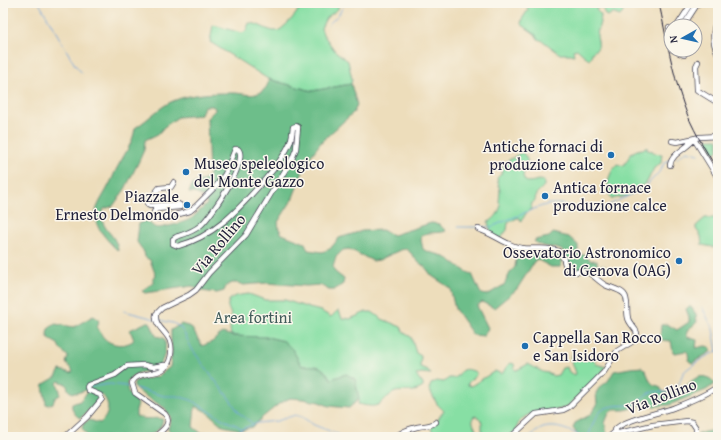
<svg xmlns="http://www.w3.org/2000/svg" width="721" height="440" font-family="'Gentium Book Plus',serif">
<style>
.green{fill:#87dfa4;stroke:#548070}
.forest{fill:#6dbe8a;stroke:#487062}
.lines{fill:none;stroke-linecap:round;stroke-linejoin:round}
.stream{stroke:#6fa4dc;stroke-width:1}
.minor-casing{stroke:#403e4e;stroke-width:6}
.minor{stroke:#fff;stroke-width:4.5}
.rail{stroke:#22223b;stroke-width:1}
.poi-dot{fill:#1f6fb2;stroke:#fbf7ec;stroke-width:1.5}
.labels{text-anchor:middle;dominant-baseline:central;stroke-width:3;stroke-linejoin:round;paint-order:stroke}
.poi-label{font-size:16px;fill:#22223b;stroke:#fbf7ec;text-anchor:end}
.street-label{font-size:16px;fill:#22223b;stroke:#fbf7ec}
.park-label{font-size:16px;fill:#405b5a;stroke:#fbf7ec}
</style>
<rect width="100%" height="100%" fill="#fbf7ec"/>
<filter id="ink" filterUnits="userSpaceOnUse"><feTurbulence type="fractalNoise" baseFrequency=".025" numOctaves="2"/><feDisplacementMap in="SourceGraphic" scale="8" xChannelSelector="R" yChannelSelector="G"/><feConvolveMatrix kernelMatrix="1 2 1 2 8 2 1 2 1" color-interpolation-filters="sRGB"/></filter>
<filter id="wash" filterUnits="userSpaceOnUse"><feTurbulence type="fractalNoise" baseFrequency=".012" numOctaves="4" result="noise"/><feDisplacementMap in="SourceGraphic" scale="16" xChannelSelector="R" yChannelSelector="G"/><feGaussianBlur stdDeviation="0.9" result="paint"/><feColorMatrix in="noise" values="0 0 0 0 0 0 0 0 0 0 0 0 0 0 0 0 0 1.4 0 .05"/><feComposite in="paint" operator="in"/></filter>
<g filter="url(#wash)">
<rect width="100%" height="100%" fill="#edddbb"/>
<path class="green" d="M298,3H339L338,9L326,18L321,28L323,34L335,51L348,61L352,79L351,84L312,91L268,79L210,42L213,25L242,33L246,31L249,23C259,23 268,32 277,31C281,31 295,16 297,12C299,9 299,6 298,3Z
M524,3H624V9L622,14L620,16L612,13L608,16L605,15L602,7L596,8L597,11L601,15C601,21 598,28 597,35C597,39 600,45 597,49C596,50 593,51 592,53L591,58L589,60L577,49L573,50L574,55L571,54H560L543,41L538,39L535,34L521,24L522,19L528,10L526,4Z
M707,139H718V151L714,153Z
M645,147H647V150L653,151V153L662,154L661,163L654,168L647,182L629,195L612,199C604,187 609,173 617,164L624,166C629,156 632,149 644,149Z
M522,152C532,163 525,164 523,176L525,181C532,184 537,178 544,181V186L536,194L535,201L532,202L531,209C525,212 525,217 521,221L520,218H517L508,223L507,230L500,239L491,234L488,222C495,219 499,213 501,205L499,203L500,191L497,178L501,174L504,163Z
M705,218H718V248L702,245L701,236L696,229V226Z
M249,294L265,300H285L309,308L321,311L331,317L337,311H339L342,318L350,319L366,312H372L382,319L401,327L404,333L411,337L416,353L421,356L420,367L428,370L431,374L421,373L416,375L423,384V387C414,394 405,390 395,392C377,402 384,410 358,404L359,399L355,379L346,374L331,379C322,365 317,365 302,366L292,349L284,341L267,337L252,338L231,335C229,328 231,323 231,316C231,312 227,308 228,304C229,295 242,295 249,294Z
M571,355L576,356L583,360L594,359L596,364L606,367C603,370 601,374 598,377C594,382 588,384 584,389C578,395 573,403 566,407C550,415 520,406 516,431C509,437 498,440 490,435H484L482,433V422L476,416L473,417C471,425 478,429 477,437H470L471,434L469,431L454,436L435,437L431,428C437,423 439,416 444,411L437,404L429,389L431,384L436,381L444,382L449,378C465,380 454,363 476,372V375L468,383V385L471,386L495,371L502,374L507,366L511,363L514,364L515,370H517L528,364L543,372L548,373L553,376L558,375L562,368L567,367L569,372L574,375L576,374C575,367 569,361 571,355Z"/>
<path class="forest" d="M268,79L312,91L351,84L357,105L354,112L322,141L307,161L292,200L278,222L279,229L282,234L305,243L308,250L322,252L330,249L339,238L362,231L382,230L393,235L431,223L439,224L446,231C438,234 430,231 422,235L421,240L423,249C428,253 434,253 440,255C454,260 460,270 472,274L480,292L482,294L487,295L504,285L511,271L515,267L516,259L519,251C533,250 565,244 561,267H551L536,259L517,289L494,308L482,302L477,306L488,328L484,336L473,335L455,309L450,288L432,276L425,267L417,261L410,252L406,249L400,250L379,260L373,261L349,249L343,250L336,257L333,267L335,272L344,279L343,284L334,290H329L320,285L306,286L267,283L243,285L238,283H232L226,286L224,291L217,293L201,291L192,286L145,293L142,291L153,283V277L156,276L150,260L145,257L144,252L137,242L139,224L142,222L147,221L154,227L159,228L178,224L191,219L207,204C204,196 196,192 189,193L192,185L198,181H203L209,175L207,118L215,110V108L212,106H204L201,115L178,117L164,127L158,134L145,140L144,150L139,161L125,189L113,206L104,209C96,229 117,232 118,251C111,244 98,231 96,221C93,209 103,197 108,187C111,182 113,176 116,170C123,156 133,144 135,128C148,120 159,107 173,101C191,93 215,93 234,93C241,93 249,96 256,94C263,92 269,87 268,79Z
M553,233L569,237L578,245V253L580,255H586L591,261L594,260L597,261V266L602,265L605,266L604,268L598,270L572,269L566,263L563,251C554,245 541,249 534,241L535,240L549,237Z
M688,307H691L696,314L697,322C692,328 685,328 687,337L697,340L696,348L705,346L710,347L711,349L710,352L692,363L689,361L688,353L686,351L675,353L673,352L671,341L662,340L660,339L661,325L667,324L677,330L689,322V317L686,309Z
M93,316C99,318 100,322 97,327C100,331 101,335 104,338C111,346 126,347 134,340L130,330L147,322H150L156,336L164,338C168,347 163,365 155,370C151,373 146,371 142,372C136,373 130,378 127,383C127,391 128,396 136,399L138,405L136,410V416C146,421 153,417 163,419C162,430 153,434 143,437H88L82,428L84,423L89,420L100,423C109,416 111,403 102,395H99L96,403L82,417L80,418C75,416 71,409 72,404L80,401L87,393L86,390C79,392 75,395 69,391L66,384L59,381L57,383L60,391V395L55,398L53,403L48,405L46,404C46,397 42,390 44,384L56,377L60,370L71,373L73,371L66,363L68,357C65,352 60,351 58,344L49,339L47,334L48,329L55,324L74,327Z
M181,324L191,327L202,346L212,342L222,333L233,336L267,337L284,341L292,349L302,366C317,365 322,365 331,379L346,374L355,379L359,399L349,408L329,406L319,402L303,399L290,398L280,403L264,416L252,427L241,430L223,426L207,412L195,406L193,427L201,433L220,434L218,437H175L168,429L171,418L165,408L142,394L134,387V382L138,380L157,377L170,367L172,353L171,339V330Z
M642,367L646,371L650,381L654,385L659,386L664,393C670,394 677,392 683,389C687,386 689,382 693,380C701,374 710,376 715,384L706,390L669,405L647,407L641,405L625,410H613L609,413L605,423L607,434L605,437H579L573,428L575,423L590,415L597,405L596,393L599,388L608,381L614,371L630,368Z
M718,428V437H695C701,430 710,433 718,428Z"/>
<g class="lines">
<path class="stream" d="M39,3L75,65L82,73
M329,24L339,14L345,3
M677,158L687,151L699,154
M458,227H491L536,208L549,204H564L578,209L605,207L630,195L646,186L661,170L664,163L670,160
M702,307L713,329L717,351
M124,311L155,319
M158,319L167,322L173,323L180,327L184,333L192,349L210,374L229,398L239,413L253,424
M89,387L110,384L132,387
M135,388L164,396H177L191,400L224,420L238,426L241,429
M231,437L241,429L257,423L277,421L295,415L302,417L314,425L345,437
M529,437C533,434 538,430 543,428C557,424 570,431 583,437
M585,437L589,435C591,428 596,415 601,411C610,403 624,407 634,404C641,401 644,394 652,392C658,391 666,393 670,391C681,388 679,379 684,372C690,366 710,353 718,351"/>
</g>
</g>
<g filter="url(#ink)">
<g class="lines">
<defs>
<path id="minor" d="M718,12C714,29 710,38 718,54
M677,26L692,3
M683,26L698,3
M669,28L671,33
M671,38V42
M673,50L684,55
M698,62L696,66L697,90L718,103
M694,139L718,178
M672,141L677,142L700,137L718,136
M670,165C672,153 687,149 694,139
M174,182L171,187L159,188L147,203L148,205L150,206L178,204L180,205V207
M478,229C493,233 506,246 522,248C534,250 547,246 558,251C567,255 561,266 570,271C574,273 580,271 585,271C592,273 598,281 605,285C611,288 619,289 624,294C629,299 626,311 628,318C629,324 635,327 637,333L635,340L617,351L604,372L569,407L563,410L536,414L511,437
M65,437L87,417L102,399L100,395L88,390L87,387L88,385L115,375L127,366L144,365L153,367L164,365L167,366
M154,437C162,431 173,423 165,414L135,393L132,383C136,372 153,375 162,370C171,365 173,350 170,341C166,331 154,326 156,314L162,308L189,295L196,290L209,273L246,235L292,159L296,149L298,127L296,126L293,127C292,134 292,139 289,145C282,160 271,173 260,185C237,211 213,237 178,246L173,244V239L176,237C185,234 193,232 201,225C211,216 250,160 238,149H235L225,174L216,186L196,206L190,211L183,213L158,219L154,215V212L156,209L180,207
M396,437C402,431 408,429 417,427C424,425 430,427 436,422
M609,437L616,431
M692,437L696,432V428L692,422L687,421L653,425L619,433H616L615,430C619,421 662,412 673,408C686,403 707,395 718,386"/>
</defs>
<use href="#minor" class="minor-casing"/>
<use href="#minor" class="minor"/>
<path class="rail" d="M659,3C666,36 672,71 683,103C691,127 705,149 718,171"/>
</g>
</g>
<g class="poi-dot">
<circle cx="611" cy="155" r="4"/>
<circle cx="186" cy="172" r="4"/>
<circle cx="545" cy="196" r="4"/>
<circle cx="187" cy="205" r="4"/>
<circle cx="679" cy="261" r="4"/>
<circle cx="525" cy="346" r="4"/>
</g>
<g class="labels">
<g class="poi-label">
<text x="603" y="146">Antiche fornaci di<tspan x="603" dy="18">produzione calce</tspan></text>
<text x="194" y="163" text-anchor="start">Museo speleologico<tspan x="194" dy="18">del Monte Gazzo</tspan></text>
<text x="553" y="187" text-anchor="start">Antica fornace<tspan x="553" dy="18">produzione calce</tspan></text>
<text x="179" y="196">Piazzale<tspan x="179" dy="18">Ernesto Delmondo</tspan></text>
<text x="671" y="252">Ossevatorio Astronomico<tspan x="671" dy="18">di Genova (OAG)</tspan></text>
<text x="533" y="337" text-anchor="start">Cappella San Rocco<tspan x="533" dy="18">e San Isidoro</tspan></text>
</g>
<g class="street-label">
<text transform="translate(218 244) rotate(-50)">Via Rollino</text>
<text transform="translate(661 396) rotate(-21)">Via Rollino</text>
</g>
<g class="park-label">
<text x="253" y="317">Area fortini</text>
</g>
</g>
<rect width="721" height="440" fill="none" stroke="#fbf7ec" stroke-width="16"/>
<g transform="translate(683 38) rotate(262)"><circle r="19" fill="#fbf7ec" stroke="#a4a2a5"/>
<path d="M0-3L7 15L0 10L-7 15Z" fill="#1f6fb2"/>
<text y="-6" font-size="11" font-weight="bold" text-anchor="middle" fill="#22223b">N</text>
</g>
</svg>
